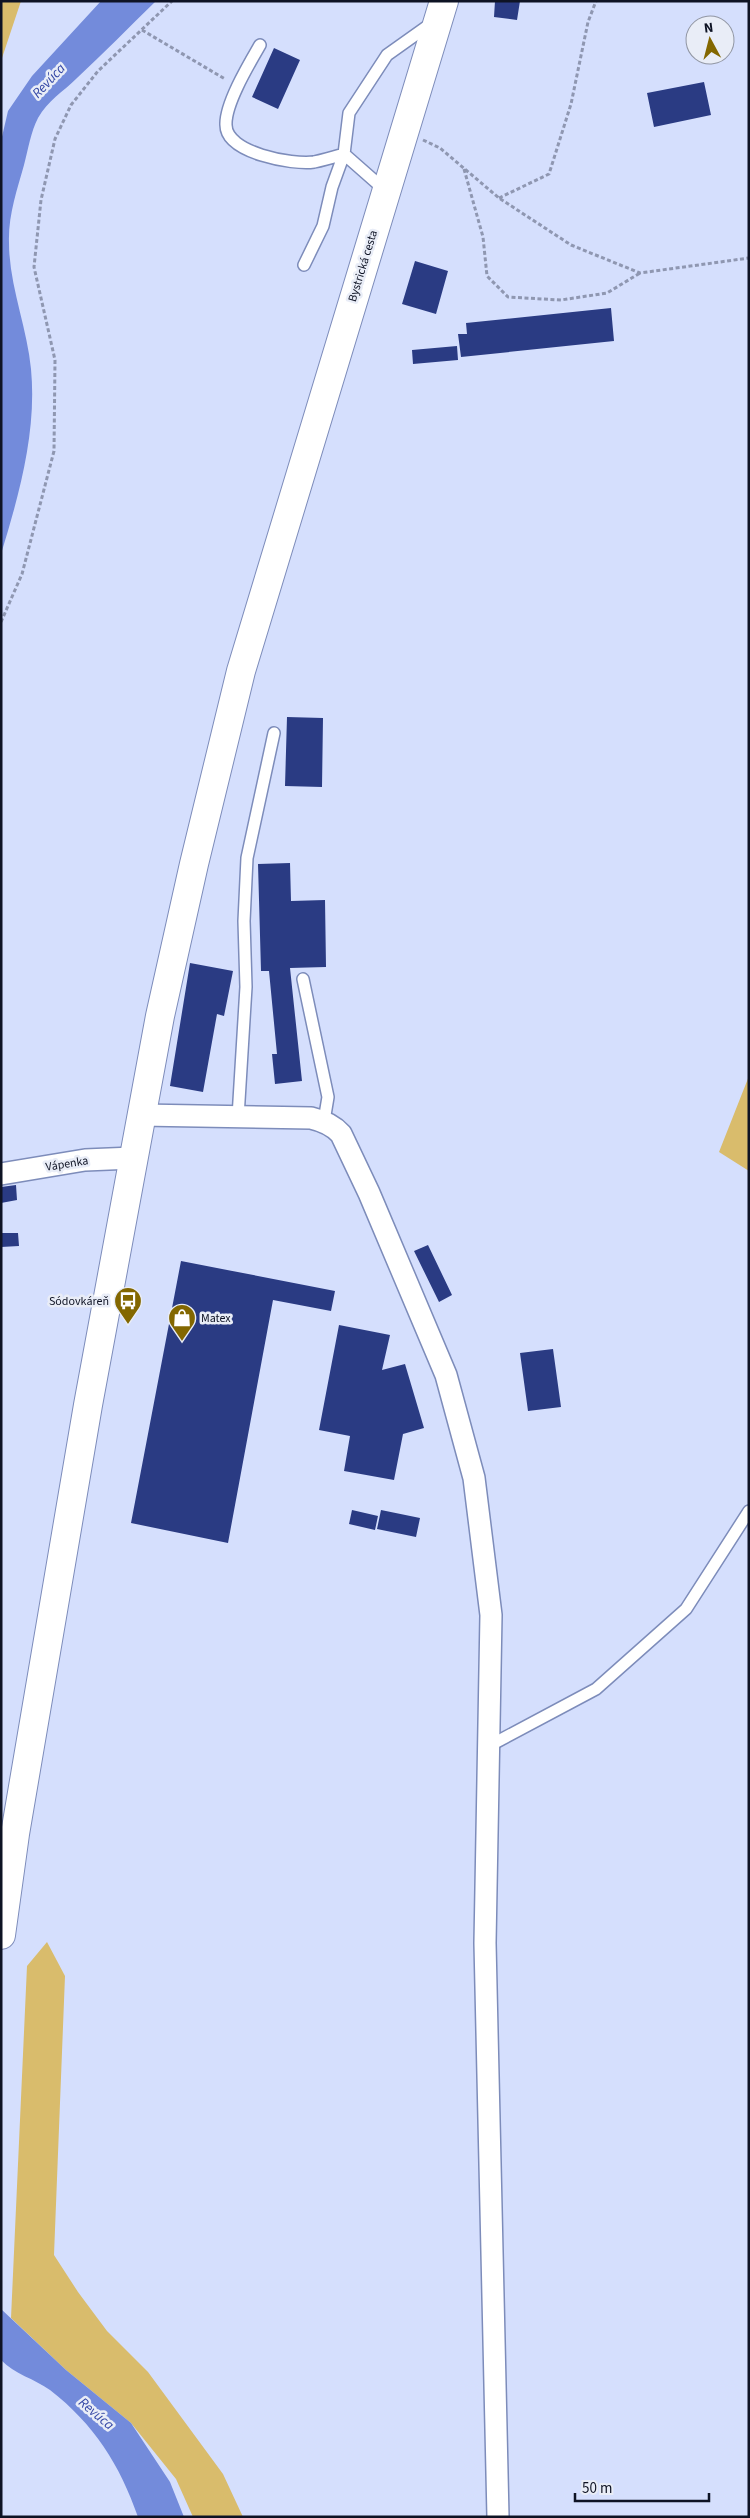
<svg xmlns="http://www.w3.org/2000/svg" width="750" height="2518" font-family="'Source Sans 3',sans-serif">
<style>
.green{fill:#d9bc6c}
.water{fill:#738bdb}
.building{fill:#2a3b83}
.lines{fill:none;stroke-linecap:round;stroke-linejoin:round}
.lane-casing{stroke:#7d8cba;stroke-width:14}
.street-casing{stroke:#7d8cba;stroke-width:24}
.primary-casing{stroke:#7d8cba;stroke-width:30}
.path{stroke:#8f97b1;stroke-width:3;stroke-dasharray:4 2.5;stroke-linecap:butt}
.lane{stroke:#fff;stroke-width:11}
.street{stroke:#fff;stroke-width:21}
.primary{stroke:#fff;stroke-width:28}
.labels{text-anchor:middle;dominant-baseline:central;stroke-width:5;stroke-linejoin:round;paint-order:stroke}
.street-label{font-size:12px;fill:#0e1324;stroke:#e9edf7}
.poi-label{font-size:12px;fill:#0e1324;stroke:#e9edf7;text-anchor:end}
.water-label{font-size:14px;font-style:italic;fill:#3346a5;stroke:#e9edf7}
</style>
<rect width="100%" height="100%" fill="#d5dffd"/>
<path class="green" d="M1,1H21L1,61Z
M749,1076V1171L719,1152Z
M47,1942L65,1976L54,2255L78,2292L107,2331L148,2372L223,2474L243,2517H193L176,2479L131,2423L66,2370L11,2318L27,1966Z"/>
<path class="water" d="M101,1H156C129,27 104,53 77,78C63,92 48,100 38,118C31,131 28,150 24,165C17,190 8,216 9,243C9,285 27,327 31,369C37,432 19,495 1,554V141L8,111L32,76Z
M1,2309L66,2370L131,2423L170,2482L184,2517H138C120,2465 94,2424 50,2390C35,2379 14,2374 1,2360Z"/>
<path class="building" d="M495,1H520L517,20L494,17Z
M274,48L300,60L278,109L252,97Z
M704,82L711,115L654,127L647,93Z
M415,261L448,271L436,314L402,304Z
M611,308L614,341L461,357L458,334H467L466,323Z
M457,346L458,360L413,364L412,350Z
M287,717L323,718L322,787L285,786Z
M290,863L291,901L325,900L326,967L290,968L302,1081L275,1084L272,1054H277L269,971H261L258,864Z
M190,963L233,971L224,1016L217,1014L203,1092L170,1086Z
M16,1185L17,1200L1,1203V1187Z
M1,1233H18L19,1246L1,1247Z
M428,1245L452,1295L439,1302L414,1251Z
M181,1261L335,1291L331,1311L273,1300L228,1543L131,1523Z
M339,1325L390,1335L382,1370L405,1364L424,1428L403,1434L394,1480L344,1471L350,1436L319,1430Z
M553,1349L561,1407L528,1411L520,1353Z
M352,1510L378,1516L375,1530L349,1524Z
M381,1510L420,1518L416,1537L377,1529Z"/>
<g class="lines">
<defs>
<path id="lane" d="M260,45C249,64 225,104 226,125C226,153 292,165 314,162C324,160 334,157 344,154
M344,154L386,191
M304,265L323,226L332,187L344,154L349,113L387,55L432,23
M303,979L328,1097L324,1121
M238,1117L246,987L244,921L247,858L274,733
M489,1746L596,1689L686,1609L749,1511"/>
<path id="street" d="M141,1115L311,1118C324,1121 333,1125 341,1134L369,1193L446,1375L474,1478L491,1615L485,1943L498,2517
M1,1174L85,1160L133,1158"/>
<path id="primary" d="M1,1935L15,1834L88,1405L160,1016L194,864L241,671L444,1"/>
</defs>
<use href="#lane" class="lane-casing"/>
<use href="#street" class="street-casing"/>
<use href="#primary" class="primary-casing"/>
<path class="path" d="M142,30L225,79
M423,140L440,148L499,198L571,245L640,273L749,258
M464,169L483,237L487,276L508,297L561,300L607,293L640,273
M499,198L549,174L571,104L588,22L596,1
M1,622L22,574L54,451L55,360L34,267L41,200L55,139L71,105L98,71L172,1"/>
<use href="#lane" class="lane"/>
<use href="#street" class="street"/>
<use href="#primary" class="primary"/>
</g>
<defs>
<symbol id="bus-pin" viewBox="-11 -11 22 30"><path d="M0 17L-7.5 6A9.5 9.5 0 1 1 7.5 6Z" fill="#836700" stroke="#e9edf7"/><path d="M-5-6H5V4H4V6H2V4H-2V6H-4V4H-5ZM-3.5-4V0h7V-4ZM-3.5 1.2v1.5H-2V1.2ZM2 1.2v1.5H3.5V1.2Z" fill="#fff"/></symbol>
<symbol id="shop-pin" viewBox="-11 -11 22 30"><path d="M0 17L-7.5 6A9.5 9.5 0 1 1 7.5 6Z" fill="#836700" stroke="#e9edf7"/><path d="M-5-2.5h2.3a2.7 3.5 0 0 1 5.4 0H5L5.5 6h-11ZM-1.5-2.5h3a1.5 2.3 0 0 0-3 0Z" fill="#fff"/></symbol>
</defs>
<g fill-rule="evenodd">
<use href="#bus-pin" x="112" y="1285" width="32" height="43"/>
<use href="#shop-pin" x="166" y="1302" width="32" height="43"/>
</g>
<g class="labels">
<g class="street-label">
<text transform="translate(363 266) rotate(-73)">Bystrická cesta</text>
<text transform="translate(67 1164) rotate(-9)">Vápenka</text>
</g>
<g class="poi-label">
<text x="109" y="1301">Sódovkáreň</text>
<text x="201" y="1318" text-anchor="start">Matex</text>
</g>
<g class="water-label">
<text transform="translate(49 81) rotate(-47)">Revúca</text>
<text transform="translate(96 2414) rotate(40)">Revúca</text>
</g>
</g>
<rect width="750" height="2518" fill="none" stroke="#0e1324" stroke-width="5"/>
<g transform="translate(710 40) rotate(353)"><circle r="24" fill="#e9edf7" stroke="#9196a3"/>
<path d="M0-4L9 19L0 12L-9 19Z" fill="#836700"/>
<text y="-8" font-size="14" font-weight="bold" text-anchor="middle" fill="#0e1324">N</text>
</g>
<path d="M575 2493v8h134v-8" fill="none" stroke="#0e1324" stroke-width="2.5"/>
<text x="582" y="2493" font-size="15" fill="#0e1324" stroke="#e9edf7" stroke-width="4" paint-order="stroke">50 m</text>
</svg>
